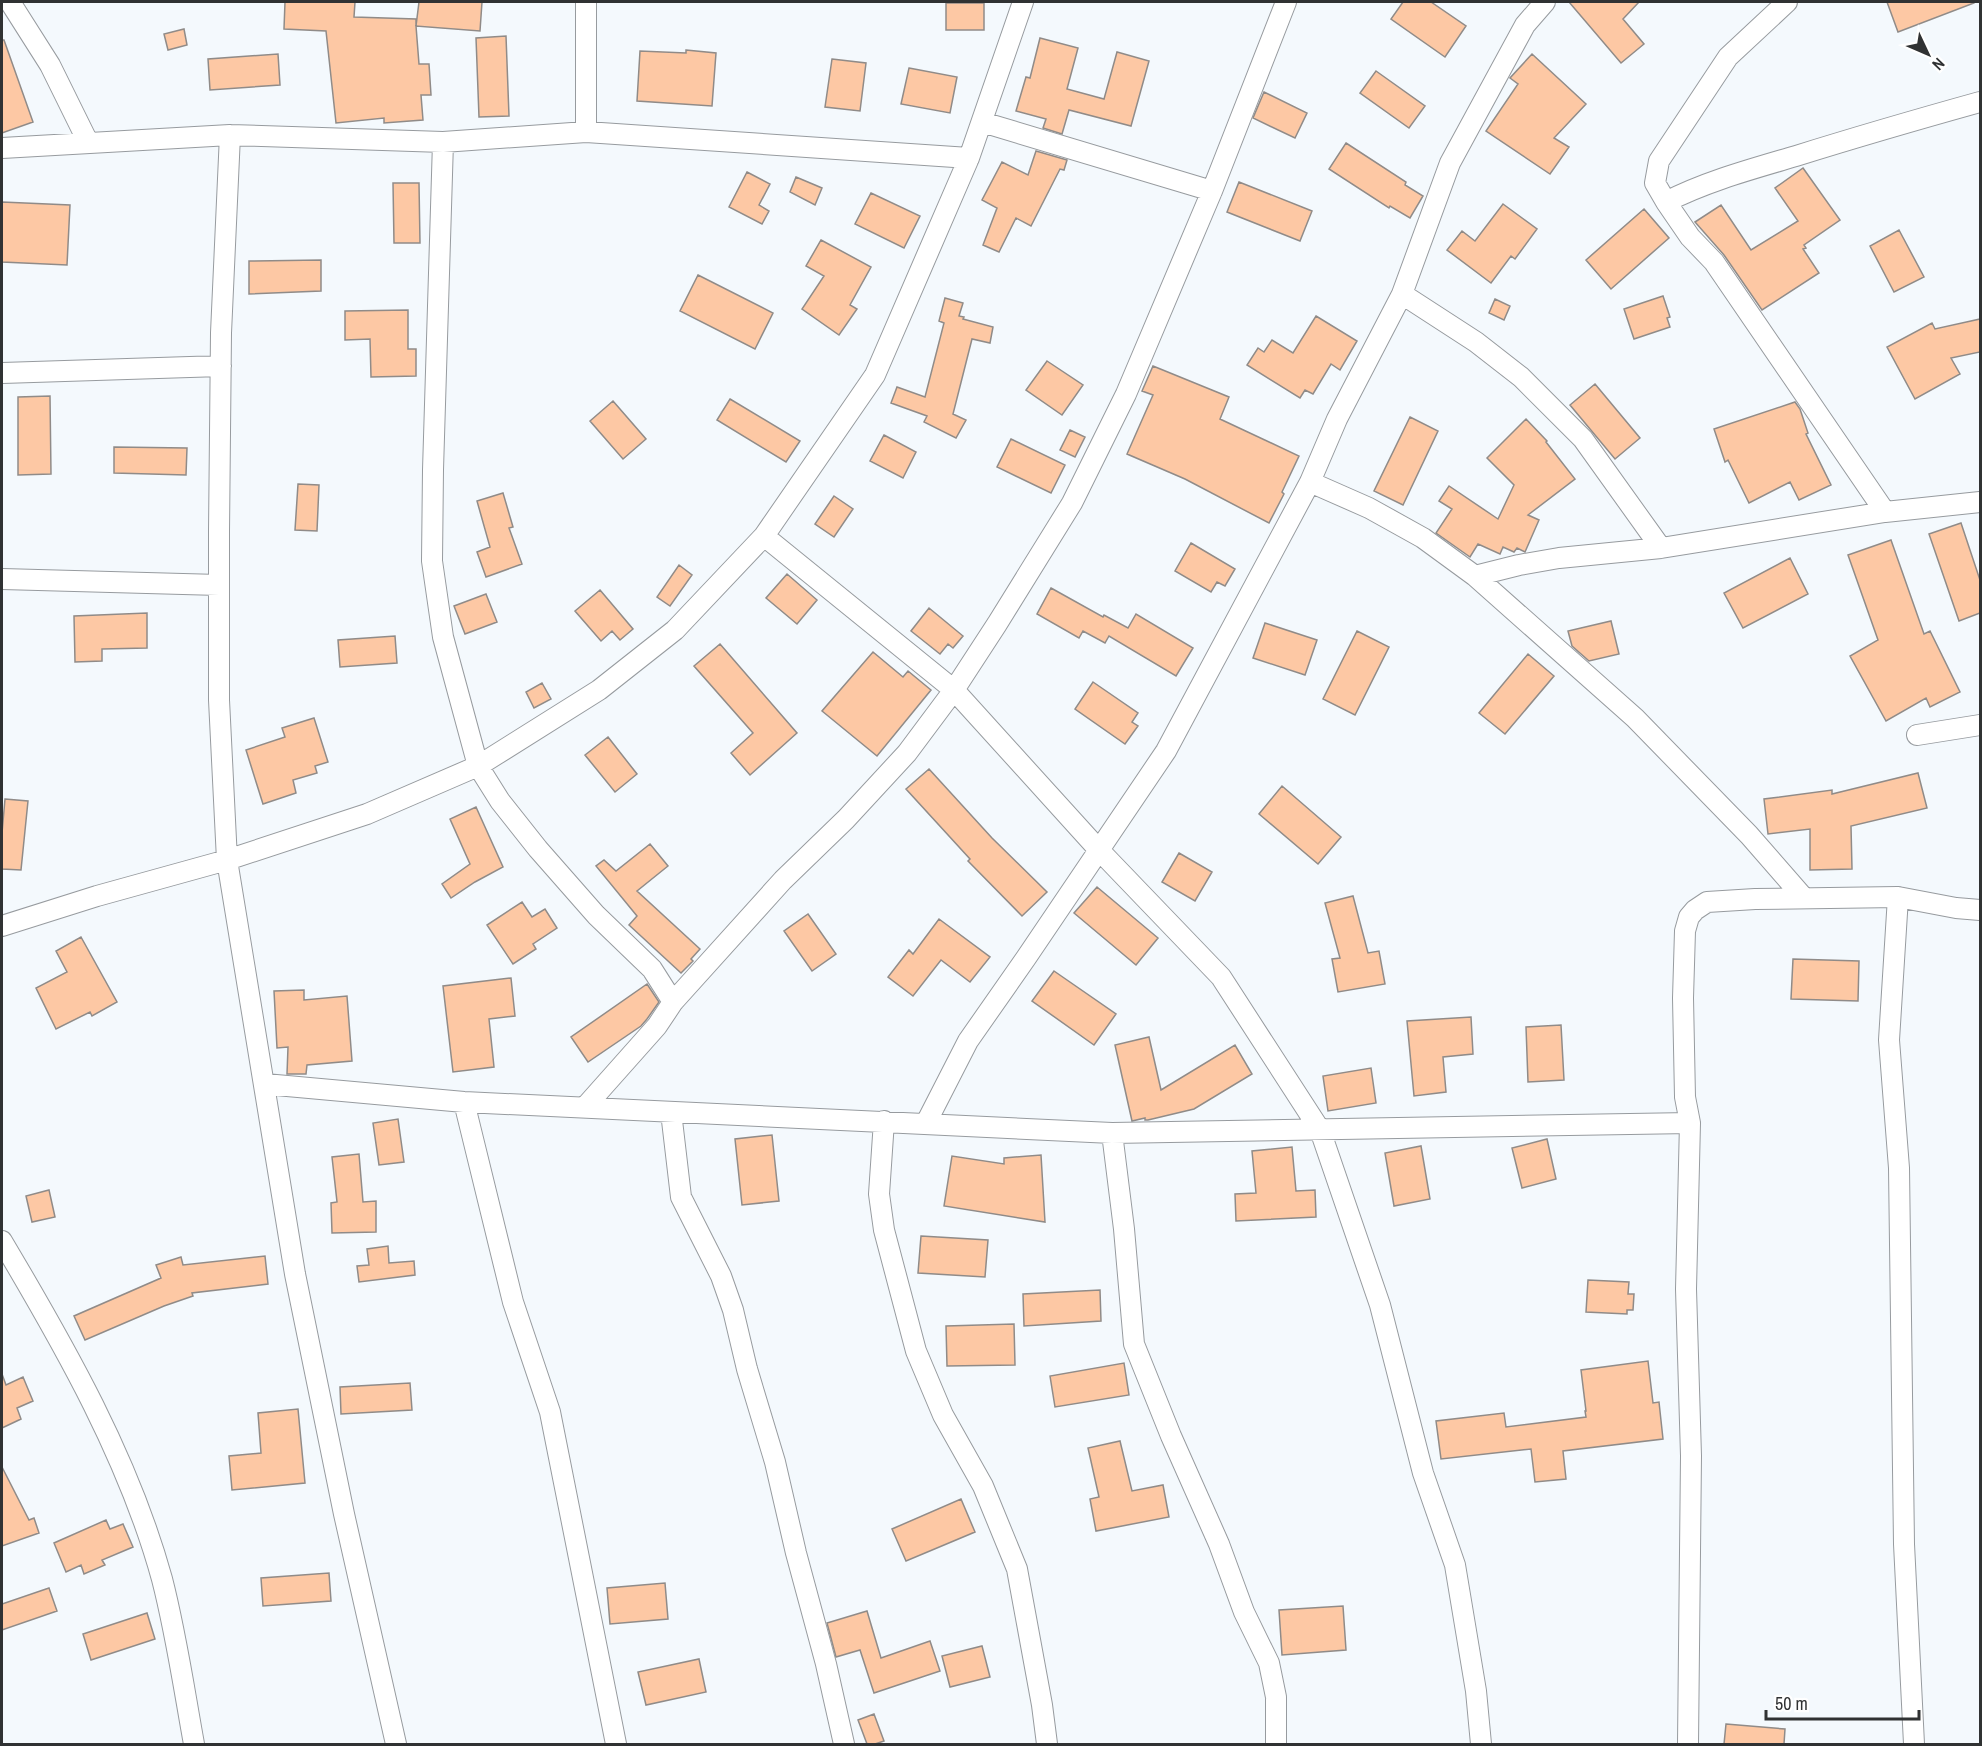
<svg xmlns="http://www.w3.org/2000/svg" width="1982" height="1746" font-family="'Archivo Narrow',sans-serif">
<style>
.building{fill:#fdc8a4;stroke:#908b88;stroke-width:1.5}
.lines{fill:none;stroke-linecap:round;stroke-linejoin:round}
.minor-casing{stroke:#979b9f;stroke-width:22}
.minor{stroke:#fff;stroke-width:20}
</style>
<rect width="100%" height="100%" fill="#f4f9fd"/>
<path class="building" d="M285,2H355L354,17L416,19V26L419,2H482L480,31L416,26L419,64H429L431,95H421L423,120L384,123V118L336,123L326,31L284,29Z
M1403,2H1431L1466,26L1445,57L1391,19Z
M1569,2H1639L1623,19L1644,44L1621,63Z
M1887,2H1974V3L1898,32Z
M946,3H984V30H946Z
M184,29L187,45L168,50L164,34Z
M506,36L509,116L479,117L476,38Z
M1040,38L1078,48L1067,89L1104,99L1117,52L1149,61L1131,126L1069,110L1062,134L1043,128L1046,119L1016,111L1026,77L1030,78Z
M2,40H4L33,122L2,133Z
M686,50L716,53L712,106L637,101L640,51L686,53Z
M278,54L280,85L210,90L208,59Z
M1532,54L1586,104L1554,138L1569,147L1550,174L1486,131L1518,84L1510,78Z
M832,59L866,63L860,111L825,107Z
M909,68L957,77L950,113L901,104Z
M1376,71L1425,106L1409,128L1360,93Z
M1264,92L1307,113L1295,138L1253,118Z
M1346,143L1406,182L1405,185L1423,196L1410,218L1390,206L1389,208L1329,169Z
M1036,151L1067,160L1064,170L1060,169L1031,226L1016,218L999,252L983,245L997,208L982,200L1002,162L1028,175Z
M1803,168L1840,220L1804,245L1806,248L1803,249L1819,273L1762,310L1724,255L1695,222L1721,205L1751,250L1798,221L1775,188Z
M747,172L770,184L759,205L769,211L762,224L729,207Z
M796,177L822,188L815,205L790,192Z
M1239,182L1312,211L1300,241L1227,212Z
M393,183H419L420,243H394Z
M871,193L920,216L904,248L855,224Z
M2,202L70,205L67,265L2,262Z
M1503,204L1537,229L1515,259L1511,256L1491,283L1447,250L1462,231L1475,241Z
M1644,209L1669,238L1611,289L1586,260Z
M1899,230L1924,277L1894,292L1870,246Z
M821,240L871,267L850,305L857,309L839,335L802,309L824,276L806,266Z
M321,260V291L249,294V261Z
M698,275L773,313L755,349L680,311Z
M1663,296L1670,317L1667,318L1670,327L1634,339L1624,309Z
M945,298L963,303L959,316L964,317L963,319L993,327L990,343L972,339L953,414L966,420L956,438L924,422L927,416L891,403L897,387L925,397L944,323L939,321Z
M1495,299L1510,306L1504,320L1489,313Z
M408,310V349H416V376L371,377L370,339L345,340V311Z
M1316,316L1357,341L1340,370L1331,364L1313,394L1305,390L1300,398L1247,365L1258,348L1264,352L1272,340L1293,353Z
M1980,319V352L1951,358L1960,374L1915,399L1887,347L1932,323L1935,329Z
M1047,361L1083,385L1062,415L1026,390Z
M1153,366L1229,397L1220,419L1299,456L1282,492L1284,494L1269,523L1185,479L1127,454L1153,395L1142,391Z
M1595,384L1640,438L1615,459L1570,405Z
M50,396L51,474L18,475V397Z
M730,399L800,441L786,462L717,420Z
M613,401L646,439L623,459L590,421Z
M1795,402L1800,409L1808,433L1806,434L1831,485L1799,500L1790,482L1749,503L1728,460L1725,462L1714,429Z
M1410,417L1438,431L1403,505L1374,491Z
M1526,419L1547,441L1546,442L1575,479L1528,515L1539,520L1525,552L1517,548L1514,552L1503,547L1500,554L1478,544L1470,557L1436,533L1452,509L1439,501L1449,486L1498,519L1514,485L1487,458Z
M1070,430L1085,437L1075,457L1060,450Z
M884,435L916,452L903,478L870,461Z
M1011,439L1065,465L1051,493L997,467Z
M114,447L187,448L186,475L114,473Z
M298,484L319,485L317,531L295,530Z
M503,493L513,527L509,528L522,564L486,577L477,552L490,547L477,501Z
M834,496L853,509L834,537L815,524Z
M1961,523L1980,580V613L1959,621L1929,534Z
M1891,540L1924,634L1930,631L1960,692L1930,707L1926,698L1886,721L1850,656L1878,640L1848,555Z
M1191,543L1235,569L1225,586L1217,582L1211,592L1175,571Z
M1790,558L1808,594L1743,628L1724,593Z
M679,565L692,575L670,606L657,597Z
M787,574L817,600L797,624L766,598Z
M1051,588L1103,617L1104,615L1128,628L1136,614L1193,648L1176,676L1109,636L1105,643L1083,631L1079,638L1037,614Z
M600,590L633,629L620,640L612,631L601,641L575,611Z
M486,594L497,622L465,634L454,606Z
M929,608L963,636L953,648L948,644L940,654L911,631Z
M147,613V648L102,649V661L75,662L74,616Z
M1611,621L1619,654L1589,661L1572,646L1568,631Z
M1265,623L1317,640L1305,675L1253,658Z
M1357,631L1389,647L1355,715L1323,699Z
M395,636L397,663L340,667L338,640Z
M720,644L797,733L750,775L731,753L753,733L694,666Z
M873,652L903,677L908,671L931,690L877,756L822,711Z
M1528,654L1554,676L1505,734L1479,713Z
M1093,682L1138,713L1132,722L1138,726L1125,744L1075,709Z
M542,683L551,699L534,708L526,692Z
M314,718L328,762L315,766L317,773L293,780L296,793L263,804L246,750L285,737L282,728Z
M608,737L637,774L615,792L585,755Z
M929,769L992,838L1047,892L1022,916L968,861L970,859L906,789Z
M1918,773L1927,808L1851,826L1852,869L1810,870V829L1768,834L1764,799L1832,790V794Z
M1282,786L1341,837L1318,864L1259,814Z
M5,799L28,801L21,870L2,869V833Z
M476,807L503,867L475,882L451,898L442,884L470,864L450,819Z
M650,844L668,866L637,891L700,949L691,959L693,961L681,973L629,925L637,916L596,866L604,860L616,871Z
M1179,853L1212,872L1195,901L1162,882Z
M1097,887L1158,938L1136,965L1074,913Z
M1353,896L1368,953L1379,951L1385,984L1338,992L1332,959L1340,958L1325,903Z
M522,902L532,917L545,909L557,928L533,944L536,949L513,964L487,925Z
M808,914L836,954L812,971L784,931Z
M939,919L990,957L970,982L941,960L913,996L888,977L909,950L913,954Z
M81,937L117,1002L92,1016L90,1012L56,1029L36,988L67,972L56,951Z
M1793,959L1859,961L1858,1001L1791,999Z
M1054,971L1116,1014L1094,1045L1032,1001Z
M511,978L515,1016L489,1019L494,1067L453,1072L443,986Z
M647,984L659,1002L647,1019L641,1026L588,1062L571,1037Z
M304,990V1000L347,996L352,1061L307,1065L306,1074H287L288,1047L277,1048L274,991Z
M1471,1017L1473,1054L1443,1057L1446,1092L1414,1096L1407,1021Z
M1561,1025L1564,1080L1528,1082L1526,1027Z
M1149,1037L1161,1090L1235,1045L1252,1074L1194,1109L1148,1120H1145V1118L1132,1121L1115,1045Z
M1371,1068L1376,1103L1328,1111L1323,1076Z
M398,1119L404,1162L379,1165L373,1123Z
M772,1135L779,1201L742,1205L735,1139Z
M1547,1139L1556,1179L1522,1188L1512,1148Z
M1421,1146L1430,1199L1394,1206L1385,1153Z
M1292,1147L1296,1191L1315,1190L1316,1217L1236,1221L1235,1194L1256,1193L1252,1151Z
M359,1154L363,1202L376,1201V1232L332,1233L331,1203L337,1202L332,1157Z
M1041,1155L1045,1222L944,1206L952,1156L1004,1164V1158Z
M49,1190L55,1217L32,1222L26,1196Z
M921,1236L988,1240L985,1277L918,1273Z
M388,1246L389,1263L414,1261L415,1275L359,1282L357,1266L369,1265L367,1249Z
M265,1256L268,1284L192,1293L193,1296L164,1306L85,1340L74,1316L161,1278L156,1265L181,1257L183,1265Z
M1588,1280L1629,1282L1628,1294H1634L1633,1310H1627V1314L1586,1312Z
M1100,1290L1101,1321L1024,1326L1023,1294Z
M1014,1324L1015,1365L947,1366L946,1326Z
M1648,1361L1653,1403L1659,1402L1663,1439L1563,1451L1566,1479L1535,1482L1531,1449L1441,1459L1436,1421L1504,1413L1506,1427L1586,1417L1585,1411H1586L1581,1370Z
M1124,1363L1129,1395L1055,1407L1050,1376Z
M2,1374L6,1385L23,1377L33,1401L17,1408L21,1419L2,1428Z
M410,1383L412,1410L341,1414L340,1387Z
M298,1409L305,1483L232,1490L229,1456L261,1453L258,1413Z
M1120,1441L1132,1491L1163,1485L1169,1517L1096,1531L1090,1499L1099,1497L1088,1448Z
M2,1467L29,1520L34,1518L39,1533L2,1546Z
M961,1499L975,1532L906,1561L892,1529Z
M106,1520L110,1529L123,1524L133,1547L102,1560L105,1565L84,1574L81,1565L66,1572L54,1543Z
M329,1573L331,1601L263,1606L261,1578Z
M665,1583L668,1619L610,1624L607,1588Z
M49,1588L57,1611L2,1630V1604Z
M1343,1606L1346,1650L1282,1655L1279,1610Z
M867,1611L881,1658L930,1641L940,1671L874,1693L860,1650L836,1657L827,1623Z
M147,1613L155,1639L91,1660L83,1634Z
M982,1646L990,1677L950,1687L942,1656Z
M699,1659L706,1692L646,1705L638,1672Z
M874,1714L884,1741L875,1744H867L858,1720Z
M1726,1724L1785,1729L1784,1744H1724Z"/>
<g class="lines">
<defs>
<path id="minor" d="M10,2L50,65L88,142
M982,122L1212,191
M586,132V2
M230,135L221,333L219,532V700L227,860L295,1274L344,1514L396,1744
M443,142L433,470L432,561L443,637L478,766L500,801L538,849L596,915L652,969L673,1002
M2,148L230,135L443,142L586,132L969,158
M1666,202L1655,183L1659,161L1728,57L1787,2
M1402,294L1476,342L1521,377L1583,439L1661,548
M2,373L221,366
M1310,482L1369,508L1423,538L1475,576
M1885,512L1714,262L1690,237L1666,202C1707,181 1752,169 1796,156C1857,137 1919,119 1980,102
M764,536L954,690L1099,850L1221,977L1320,1130L1380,1305L1423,1473L1455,1565L1476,1691L1481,1744
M2,579L219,585
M1917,735L1980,725
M1898,897L1889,1040L1899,1168L1904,1544L1914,1744
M1804,898L1749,835L1635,718L1475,576L1519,565L1559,558L1661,548L1885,512L1980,502
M2,926L97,896L227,860L367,814L478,766L599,690L675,630L764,536L875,375L969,158L1023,2
M265,1084L464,1102L1112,1133L1690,1123
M464,1102L513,1302L550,1412L616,1744
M585,1107L657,1026L673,1002L783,880L846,819L907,753L954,690L997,624L1072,503L1126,394L1212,191L1286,2
M671,1112L681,1197L721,1276L733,1310L747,1369L775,1462L796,1553L826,1664L844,1744
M884,1121L879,1194L884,1230L916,1351L943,1415L983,1486L1017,1569L1042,1705L1047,1744
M926,1123L968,1041L1026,958L1166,751L1310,482L1337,419L1402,294L1450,163L1525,25L1545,2
M1112,1133L1124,1229L1134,1344L1171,1436L1219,1544L1244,1612L1269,1663L1276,1697V1744
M2,1241C65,1347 129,1459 162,1579C176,1633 184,1689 194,1744
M1688,1744L1691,1456L1686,1289L1690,1123L1685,1097L1683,998L1685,931L1689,917L1695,910L1707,902L1755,899L1898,897L1956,908L1980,910"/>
</defs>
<use href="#minor" class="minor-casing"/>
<use href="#minor" class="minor"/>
</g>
<rect width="1982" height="1746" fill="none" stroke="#303233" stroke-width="6"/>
<g transform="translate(1928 54) rotate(134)" stroke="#ffffff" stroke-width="4.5" paint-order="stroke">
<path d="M0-4.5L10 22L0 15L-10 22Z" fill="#303233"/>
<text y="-9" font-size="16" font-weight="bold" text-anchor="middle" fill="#303233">N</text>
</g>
<path d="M1766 1710v9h153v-9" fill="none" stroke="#303233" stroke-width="3"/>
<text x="1775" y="1710" font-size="18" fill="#303233" stroke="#ffffff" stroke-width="4.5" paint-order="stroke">50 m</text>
</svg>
